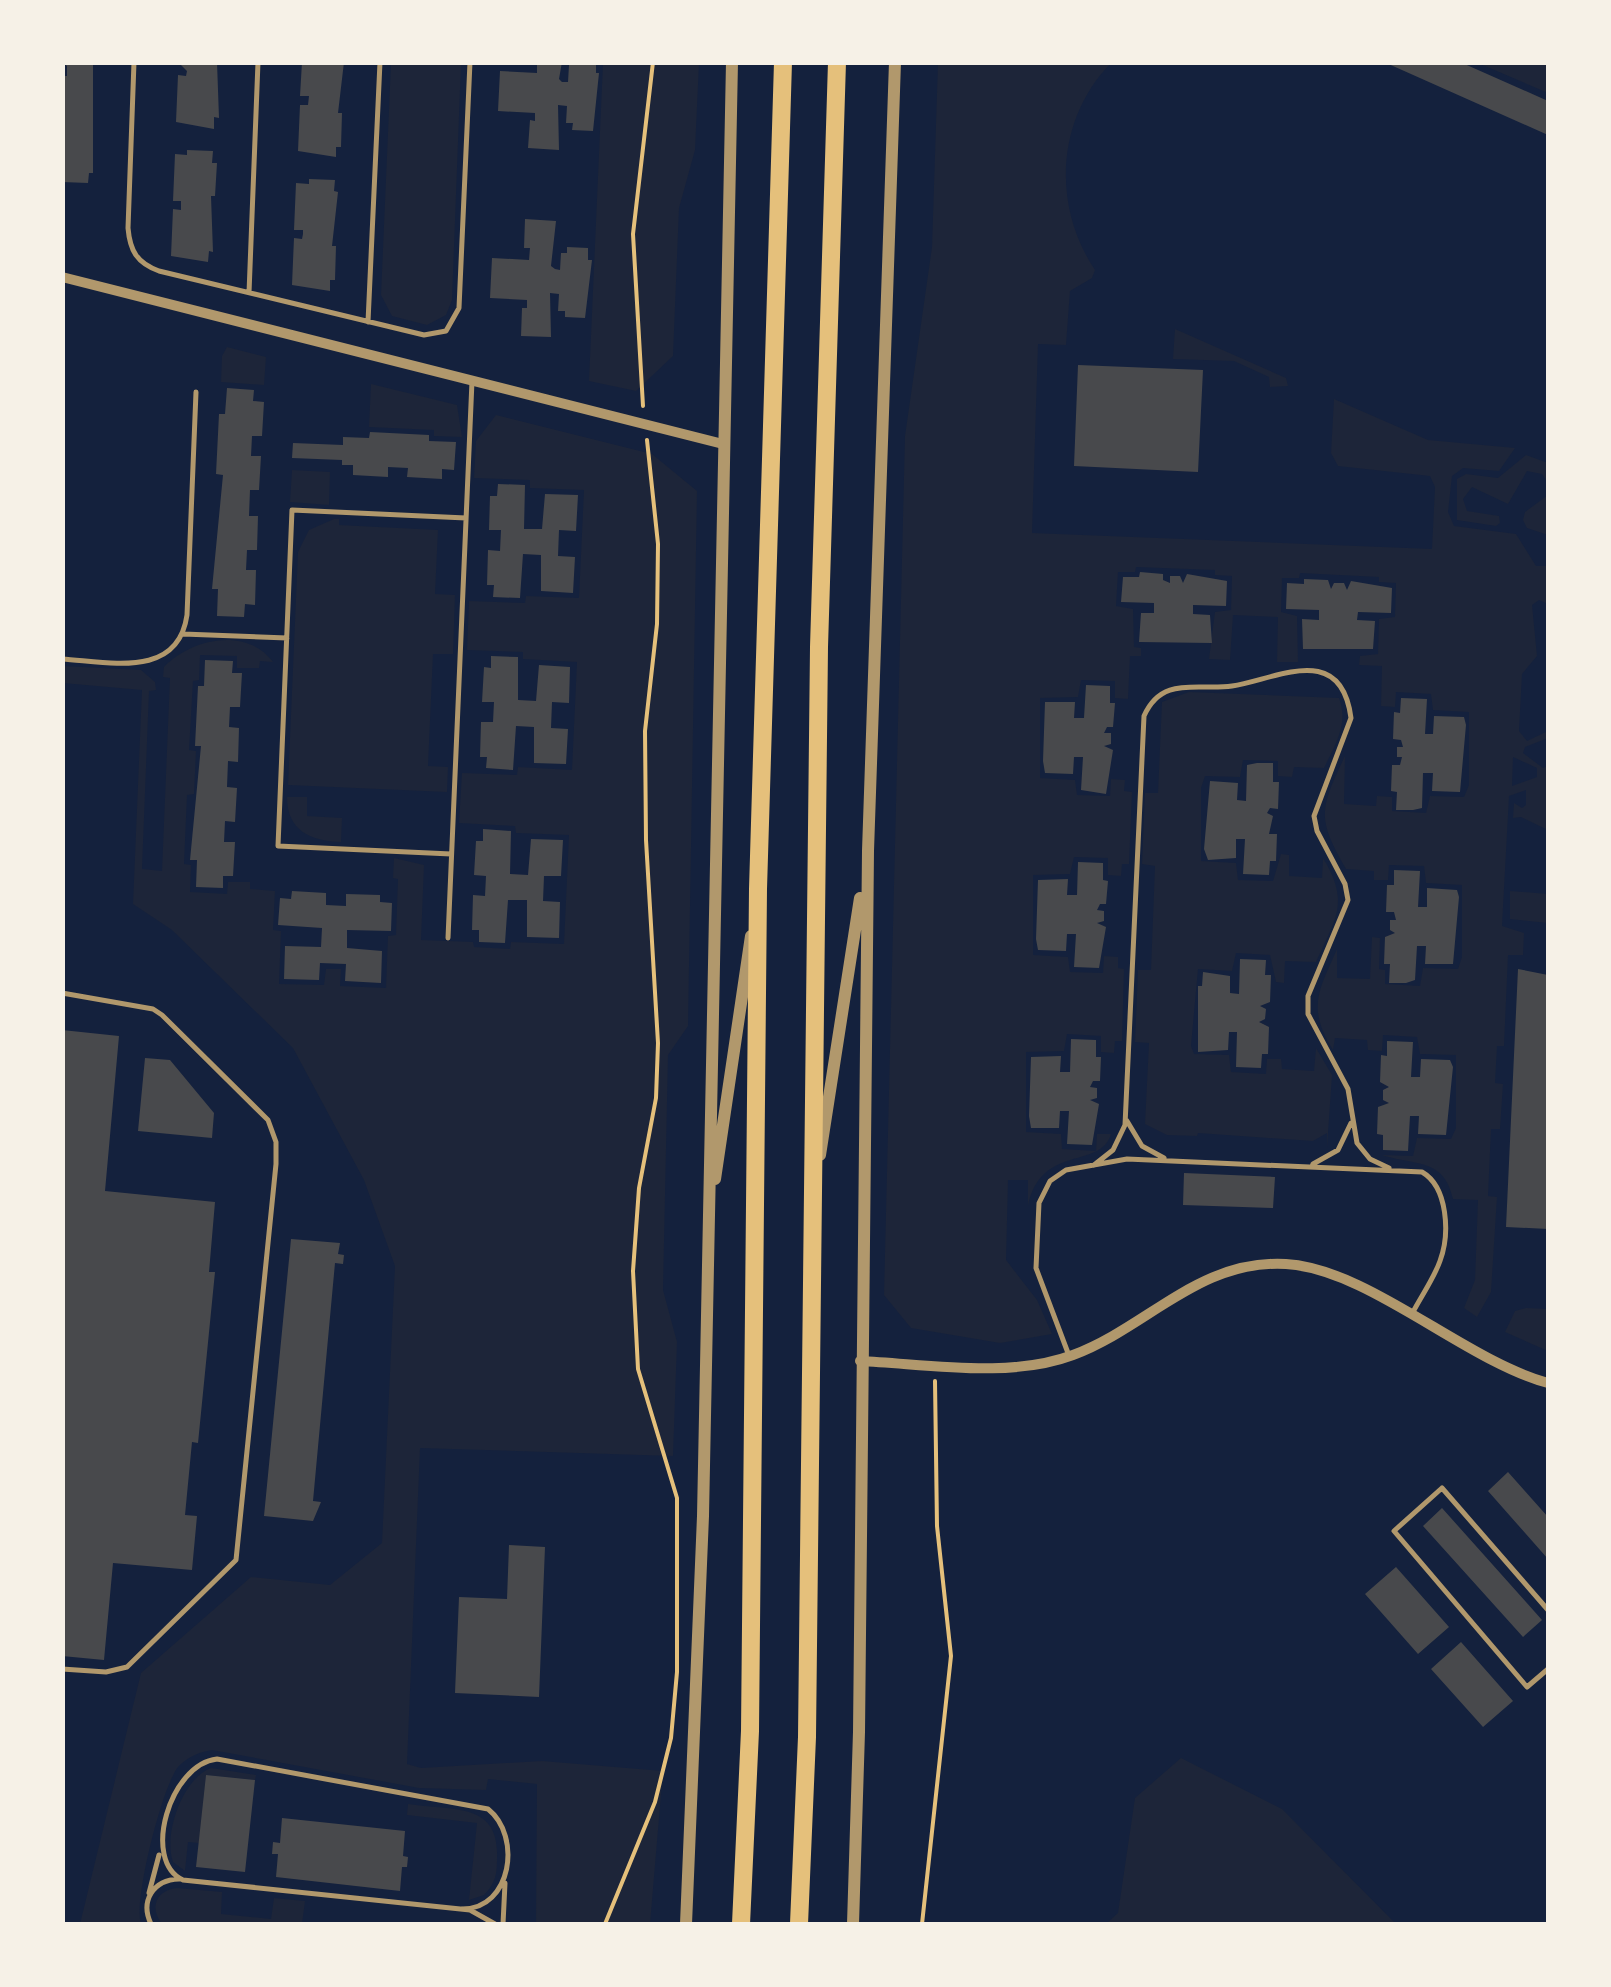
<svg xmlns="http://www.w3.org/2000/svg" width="1611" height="1987" font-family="Lora,serif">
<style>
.green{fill:#1d2539;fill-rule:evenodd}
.building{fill:#48494c}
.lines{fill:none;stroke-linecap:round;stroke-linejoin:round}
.path{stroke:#e5c07b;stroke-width:4}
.service{stroke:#b1986c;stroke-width:5}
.minor{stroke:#b1986c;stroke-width:10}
.tertiary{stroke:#b1986c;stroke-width:12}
.trunk{stroke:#e5c07b;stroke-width:18}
</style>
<rect width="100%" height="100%" fill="#14213d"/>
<path class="green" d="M391,63H461L452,300L446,315L427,325L392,316L381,295Z
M603,63H699L695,150L679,208L673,356L636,391L589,381Z
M938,63H1111C1056,119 1052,206 1095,270L1092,278L1070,291L1066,345L1038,344L1032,533L1432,549L1435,487L1430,476L1338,466L1331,453L1334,399L1428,440L1515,448L1499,471L1463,468L1452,476L1448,512L1454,526L1516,534L1536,566H1548V604L1539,600L1532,605L1537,656L1522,674L1519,731L1527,741L1548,731V738L1525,747L1523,753L1543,768L1548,766V830L1521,817L1513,818L1514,803L1522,808L1526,805V790L1509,796L1502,926L1524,933L1523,955H1508L1504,1046H1497L1495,1083L1503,1084L1500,1129H1491L1488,1196L1497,1197L1491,1292L1477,1317L1464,1308L1475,1280L1478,1200L1453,1199C1444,1157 1414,1166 1382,1155L1413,1156L1417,1138L1451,1139L1456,1128V1055L1420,1054L1417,1037L1383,1035L1382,1051L1368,1050L1367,1040L1335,1038L1333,1050C1307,1008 1318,992 1337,949V978L1370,979L1372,937L1380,938L1379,969L1385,970V984L1420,986L1423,968L1458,969L1462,957V885L1426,883L1424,866L1389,865L1388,880H1374V871L1346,869C1316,817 1320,809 1345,756L1344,804L1376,806L1377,796L1392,797V811L1426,813L1430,796L1464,797L1469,785V712L1433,710L1431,694L1396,692L1395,707L1381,706L1382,666L1359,665L1360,656L1378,654L1379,619L1395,617L1396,583L1379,582V577L1300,573L1299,578H1282L1281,612L1297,616L1298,662H1277L1278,617L1233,615L1230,660L1209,659L1215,612L1231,610L1232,576L1215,575V570L1136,567L1135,572H1118L1116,606L1133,609L1134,647L1141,648V656H1130L1128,699L1115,698V681L1081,680L1078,697L1040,698V778L1075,780L1077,795L1110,796L1111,779L1125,780L1124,791L1132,792L1129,864H1122L1121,876L1108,875V858L1074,857L1070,874L1033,875V955L1068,957L1070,972L1103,973L1104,956L1118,957V968L1124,969L1122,1041H1115L1114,1053L1101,1052V1036L1067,1034L1064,1051L1026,1052V1132L1061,1134L1062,1149L1096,1151L1097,1134H1111C1101,1170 1041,1143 1028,1206V1180H1008L1006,1260L1037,1300L1052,1334L1000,1343L911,1328L884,1295L905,436L932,247ZM1513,757L1537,768V777L1512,786Z
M1478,63H1548V93Z
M1175,329L1286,378L1288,386L1270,387L1269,377L1234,361L1173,359Z
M227,347L266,357L264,385L221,382L222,356Z
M371,384L457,405L462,437L434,436V430L369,427Z
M496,415L652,454L697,491L688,1026L668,1055L663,1290L677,1342L673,1456L420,1448L407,1764L421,1768L542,1761L663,1771L650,1924H536L537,1784L488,1779L486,1790L419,1788L212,1750C200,1752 187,1757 178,1767C162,1787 133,1902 141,1924H80L141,1673L251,1577L330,1585L382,1543L395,1266L364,1180L293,1048L172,930L133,904L142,690L63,683V666L141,670L155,682L156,690L149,691L142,869L162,871L170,678L163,677L164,667C191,639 246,626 273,662L260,661L259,668H237V656L200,655L199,680L193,681L189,750L196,751L194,794L187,795L184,864L191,865L190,892L227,894L228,882H250V889L275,891L273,930L281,931L279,984L324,985L326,969H341L340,986L386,988L388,936L396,935L398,879L393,878L394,858L424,865L421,940L473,942L474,947L510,949L511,942L564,944L569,835L516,833L515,826L459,823L462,773L517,775L518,767L572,770L577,662L523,659V652L467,650L469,601L525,603L526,596L579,598L584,490L530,488V480L474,478L476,441Z
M1526,455L1548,463V483L1542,474L1527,471L1508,504L1472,487L1463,499L1467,511L1499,516L1500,523L1496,526L1457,520V479L1466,474L1498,478Z
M292,470L330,472L329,505L290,502Z
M1548,495V535L1527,528L1523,520L1525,512Z
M334,519H339V525L438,530L435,594L455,595L453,654H433L428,766L448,767L447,792L288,785L298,552L309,530Z
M1189,692L1339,698C1349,724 1335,745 1324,768L1294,767L1292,777L1278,776V761L1243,760L1240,777L1205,776L1201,788V861L1236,863L1238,880L1273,881L1281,854L1289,855V876L1322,878L1323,858C1350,902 1336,918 1316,962L1285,961L1284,983L1276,982L1270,955L1236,953L1232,971L1198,969L1191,1046L1194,1054L1229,1055L1231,1072L1266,1074L1267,1059H1281L1282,1069L1314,1071L1316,1048L1332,1075L1327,1148V1133L1313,1141L1198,1133L1197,1136L1167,1135L1145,1124L1149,1043L1135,1042L1138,970H1151L1155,866L1142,864L1145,793H1158L1162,702Z
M287,797H307V816L342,818L341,842C311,841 287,831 287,797Z
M1510,891L1548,894V923L1510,919Z
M1526,1308L1548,1309V1351L1505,1332L1515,1311Z
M1181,1758L1282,1809L1396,1924H1106L1118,1913L1135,1798Z
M211,1768L256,1775L255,1780L206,1775L199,1843L188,1842L185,1871L173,1862C163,1834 183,1778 211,1768Z
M408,1804C451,1811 500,1801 497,1858C497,1873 496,1883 484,1895L469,1900L477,1823L407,1815Z
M177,1888L222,1892L221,1914L271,1919L274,1898L305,1901L302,1924H162C149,1908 156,1890 177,1888Z"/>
<path class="building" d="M62,62H93V173H89L88,183L62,182V76H67V66Z
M178,62H217L219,118L214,117V129L176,122L178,75L186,76L187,71Z
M302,62H344L338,113H342L341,147H336V157L298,151L300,105H308L309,96H300Z
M537,62H562L559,79L562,82H568L569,65L575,62H596V73H599L593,131L572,130L573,123H566L567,106L558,105L559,150L528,148L530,120L535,121V113L498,111L500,71L537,73Z
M1384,62H1460L1548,101V135Z
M187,150L213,151L212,163H217L215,196H211L213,252L209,251L208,262L171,256L173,209L181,210V201H173L175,154L187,155Z
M309,179L335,180L334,191L338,192L332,246H336L335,280H330V291L292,285L294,238L302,239L303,234V230H294L296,183L309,184Z
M525,219L556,221L551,266L555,269L560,270L561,253H567V247L588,248V260H592L585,318L565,317V311H558L559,294L550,293L551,337L521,336L522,308H527V300L490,298L492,258L529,260L530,248H524Z
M1078,365L1203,370L1198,472L1074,466Z
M227,388L254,390L253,401L264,402L262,436H252L251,456H261L259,490H250L249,516H258L257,550H247L246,570H256L255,605L245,604L244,617L217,616L218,589H212L223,475L216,474L219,414H225Z
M370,432L429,435V441L456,442L454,470L442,469V479L407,477L408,468L388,467V477L353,475V465H342V460L292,458L293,443L343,445V437L369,438Z
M498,484L525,485L524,529H542L545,494L578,495L576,531L559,530L558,556L575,557L573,593L541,591V555L523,554L520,598L493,597L494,585H487L488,550L500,551L501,530H489L490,496H497Z
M1140,572L1163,574V580L1170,583V576H1180L1183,583L1187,574L1227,581L1226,606L1193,605V614L1210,615L1212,643L1139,642L1141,613H1154V603L1121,602L1123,577H1139Z
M1304,579L1328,580L1331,589L1334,583H1344L1347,590L1351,581L1392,588L1391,613L1358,612L1357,620L1375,621L1373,649H1303L1302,619L1319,620V610L1286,609L1287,583L1304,584Z
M491,656L518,657V700L536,701L539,665L570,667L569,703L552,702L551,728L568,729L566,764L534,763V727L516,726L513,770L486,768L487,757H480L481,722H493L494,702H482L484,667L491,668Z
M205,660L233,661L232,673H242L240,707H230L229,727L239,728L238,762L228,761L227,787L237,788L235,822L225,821L224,842H235L233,876H223V888L196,887L197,860H190L201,746H195L198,686H204Z
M1086,685L1110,686V703H1115L1113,727H1107L1104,733H1111V744L1104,746L1113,750L1106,794L1081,790L1083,757H1074L1073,774L1045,773L1043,761L1045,702H1075L1074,718H1084Z
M1401,698L1427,699L1425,734H1433L1434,716L1464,717L1466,725L1460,792L1432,791L1433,773H1423L1422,808L1413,810H1396L1397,792L1391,791L1392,765H1400L1402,757H1397V747H1403L1401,740L1393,739L1394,712L1400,713Z
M1257,763H1273V782H1279L1278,809L1270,808L1267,813L1273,816L1269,834H1277L1276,861H1270L1269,875L1243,874L1245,839H1236V858L1208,860L1204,849L1210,781L1238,783L1237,800L1246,801L1247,765Z
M483,829L511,831L510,874L528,875L531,839L563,840L561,876H544L543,901L560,902L559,938L527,937V900H508L505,943L479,942V930H472L473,895L485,896L486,876L474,875L476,841H483Z
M1078,862L1103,863V880L1108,881L1106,904H1100L1097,910L1104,911V921L1097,923L1106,927L1099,968L1074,967L1076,934H1067L1066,951L1038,950L1036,939L1038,880L1068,879L1067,895H1077Z
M1394,870L1420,871L1418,907H1427V888L1457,890L1459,897L1453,964H1425L1426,946H1417L1415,980L1406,983H1389L1390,964H1384L1385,937L1395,933L1390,930V920H1396L1394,912H1386L1387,885H1394Z
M292,891L326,893V905L346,906V894L380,895V902L392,903L391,931L347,930V948L382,951L381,983L345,981L346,964L320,963L319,980L284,979L285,946L321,947L322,928L278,925L280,898L291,899Z
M1240,959L1266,960L1265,975H1271L1270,1002L1260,1006L1266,1009L1265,1019L1259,1022L1269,1027L1268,1054H1262L1261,1068L1236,1067L1237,1032H1229L1228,1050L1198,1052V986H1202L1203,972L1230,976V993L1239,994Z
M1518,969L1548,975V1229L1506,1227Z
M62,1030L119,1036L105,1191L215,1202L209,1272H215L198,1443L192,1442L185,1515L197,1516L192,1570L113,1563L104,1660L62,1656Z
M1071,1039L1096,1040V1057H1101L1100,1081H1093L1090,1087L1097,1088V1098L1090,1100L1099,1104L1092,1145L1067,1144L1069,1111H1060L1059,1128H1031L1029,1116L1031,1057L1061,1056L1060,1072H1070Z
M1387,1041L1413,1042L1411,1077H1420L1421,1059L1450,1060L1453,1067L1446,1135L1418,1134L1419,1116H1410L1408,1151L1383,1150V1135L1377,1134L1378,1107L1389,1103L1383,1100V1090L1389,1087L1380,1082L1381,1055L1387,1056Z
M145,1058L170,1060L214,1113L212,1138L138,1131Z
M1184,1173L1275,1177L1273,1208L1183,1205Z
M291,1239L340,1243L338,1254L344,1255L343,1264L335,1263L313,1501L321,1502L313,1521L264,1516Z
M1508,1472L1548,1517V1559L1488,1491Z
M1442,1508L1542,1620L1523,1637L1423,1526Z
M509,1545L545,1547L539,1697L455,1693L459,1597L507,1599Z
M1396,1567L1449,1627L1418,1654L1365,1594Z
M1461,1642L1513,1701L1483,1727L1431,1669Z
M206,1775L255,1780L245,1872L196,1867Z
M282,1818L405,1831L403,1856L408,1857L407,1867H402L400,1891L276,1877L278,1854H272L273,1842L280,1843Z"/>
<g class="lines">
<path class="path" d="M643,406L633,234L653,62
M605,1924L655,1802L671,1738L677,1672V1498L638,1369L633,1271L639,1188L656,1098L658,1043L646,840L645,731L657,624L658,544L647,440
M922,1924L951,1656L937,1526L935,1381"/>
<path class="service" d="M134,62L128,228C130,251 137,263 159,271L424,335L446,331L459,308L470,62
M249,293L258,62
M368,322L380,62
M183,634L287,638
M62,659C110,662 178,679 187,615L196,392
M451,854L278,846L292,510L466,518
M448,938L472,381
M62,993L153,1009L162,1015L268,1120L276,1142V1164L236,1560L127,1667L106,1672L62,1669
M1127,1121L1142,1146L1164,1158
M1313,1164L1338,1150L1351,1123
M1094,1165L1113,1150L1125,1125L1144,716C1162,675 1198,691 1232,686C1277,679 1341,641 1351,718L1314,816L1317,831L1345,884L1348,900L1308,996V1014L1348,1089L1357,1143L1370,1159L1389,1168
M1068,1353L1036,1268L1039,1203L1050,1181L1066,1170L1127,1159L1422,1172C1448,1187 1450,1234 1440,1261C1434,1278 1422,1295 1413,1312
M1548,1610L1442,1488L1394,1531L1527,1687L1548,1669
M149,1893L159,1855
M462,1909C512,1909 522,1836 488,1809L217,1759C170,1764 141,1861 183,1880L470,1910L495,1924
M151,1924C140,1901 153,1880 179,1879
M503,1924L505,1883"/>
<path class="minor" d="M62,277L723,444
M860,1361C927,1364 1009,1379 1073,1355C1148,1327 1199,1259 1286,1264C1369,1269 1464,1360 1548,1383"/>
<path class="tertiary" d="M820,1155L860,898
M715,1179L751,936
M686,1924L703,1516L732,62
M853,1924L859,1732L868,851L895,62"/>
<path class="trunk" d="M741,1924L750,1731L758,889L783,62
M799,1924L807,1737L819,647L837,62"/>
</g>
<rect width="1611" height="1987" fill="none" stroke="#f6f1e7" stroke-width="130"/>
</svg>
